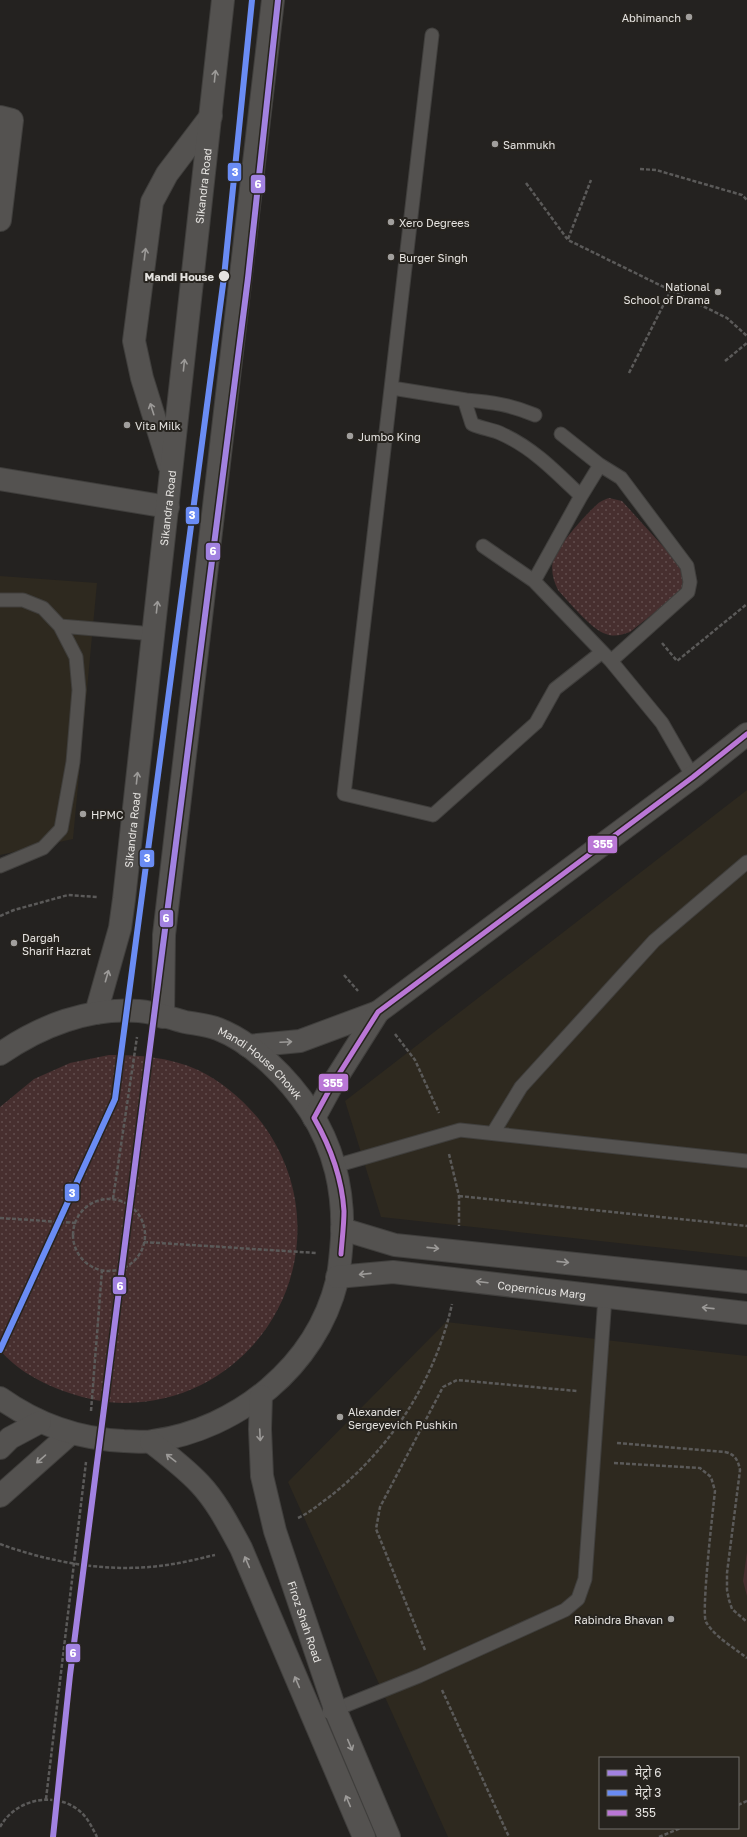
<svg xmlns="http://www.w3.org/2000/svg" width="747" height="1837" font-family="'Golos Text','Noto Sans Devanagari',sans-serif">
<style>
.built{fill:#2e291f;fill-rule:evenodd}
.grass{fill:url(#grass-dots)}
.garden{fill:#472f2f}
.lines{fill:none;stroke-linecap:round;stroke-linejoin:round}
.lane-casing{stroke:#403f3d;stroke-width:15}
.street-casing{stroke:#403f3d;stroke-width:24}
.secondary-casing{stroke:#403f3d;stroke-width:24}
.path{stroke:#5b5a59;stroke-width:2.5;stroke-dasharray:4 2;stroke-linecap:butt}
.lane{stroke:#545250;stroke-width:13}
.street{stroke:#545250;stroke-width:22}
.secondary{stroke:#545250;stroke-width:22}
.bus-1-casing{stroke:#26231e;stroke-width:8}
.bus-1{stroke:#ba77d6;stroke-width:5}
.metro-1-casing{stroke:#26231e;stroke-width:9}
.metro-2-casing{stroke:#26231e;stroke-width:9}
.metro-1{stroke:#a282e1;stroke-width:6}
.metro-2{stroke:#6a8cf4;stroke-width:6}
.oneway{stroke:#9c9a98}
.poi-dot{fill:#a19f9d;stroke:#26231e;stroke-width:1.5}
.stop-dot{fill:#e5e3e0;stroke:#26231e;stroke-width:1.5}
.labels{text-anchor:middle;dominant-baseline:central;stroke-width:4;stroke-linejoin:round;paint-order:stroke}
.poi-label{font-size:11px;fill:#e5e3e0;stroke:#26231e;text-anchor:start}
.street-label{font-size:11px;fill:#e5e3e0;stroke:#26231e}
.stop-label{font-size:11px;font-weight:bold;fill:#e5e3e0;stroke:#26231e;text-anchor:end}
.line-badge{stroke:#26231e;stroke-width:1.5}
.badge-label{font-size:11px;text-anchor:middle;font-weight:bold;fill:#fff}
</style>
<defs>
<pattern id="grass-dots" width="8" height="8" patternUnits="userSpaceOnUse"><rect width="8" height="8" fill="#472f2f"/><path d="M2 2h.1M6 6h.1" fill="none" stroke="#614d4d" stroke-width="1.8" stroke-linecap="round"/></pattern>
</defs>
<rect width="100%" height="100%" fill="#242220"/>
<path class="built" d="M0,576L97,583L73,839L0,855Z
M747,790V1257L381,1217L345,1101Z
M446,1322L747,1356V1837H448L288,1482ZM600,1758H738V1828H600Z"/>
<path class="grass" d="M609,498L622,501L679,564L686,578L683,588L678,594L630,632C622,635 614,637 606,634C592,630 569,602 558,590C553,580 550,569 554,557C558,546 590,509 600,502C603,500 606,499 609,498Z
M109,1055C140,1055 169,1057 198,1070C221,1081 242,1099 258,1118C329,1206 301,1334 201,1385C169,1401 130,1407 95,1400C62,1393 22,1377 0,1350V1107L34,1079L70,1063Z"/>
<path class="garden" d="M747,1552V1596L743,1581Z"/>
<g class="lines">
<defs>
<path id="lane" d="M432,35L344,794L433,815L536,723L555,689L602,652
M392,388L466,400
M535,415C511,405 492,402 466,400L465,402L472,424C482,429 493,429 502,434C533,448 556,472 581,496
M561,434L600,465L621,478L687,566L690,582L688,592L611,661
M483,546L534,581L611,661L662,723L693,777
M534,581L581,496L600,465
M0,600H23L43,608L60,626L76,657L79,690L73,762L61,829L43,848L0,866
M60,626L154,634
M493,1133L521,1087L654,941L747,862
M335,1166L460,1130L747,1161
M329,1712L419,1676L565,1610L578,1599L585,1579L605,1297"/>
<path id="street" d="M0,117L12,120L0,220
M0,479L168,507
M0,1496L71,1433"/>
<g id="secondary">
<path d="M169,465L142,378L134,341L152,202L167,174L211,116"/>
<path id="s1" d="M96,1013L120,928L124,899L223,0"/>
<path d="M163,1017L164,935L273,0"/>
<path d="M248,1046L300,1041L378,1012L693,777L747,734"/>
<path id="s2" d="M0,1054C40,1026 89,1007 139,1011C154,1012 170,1018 185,1022C196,1024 208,1025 218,1029C254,1043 289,1079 310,1111C335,1150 344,1191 342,1238C341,1252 340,1267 337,1281C316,1366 238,1429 153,1441C144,1443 134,1441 124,1441C78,1439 38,1425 0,1398"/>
<path d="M314,1118L332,1085L378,1012"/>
<path d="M342,1229L395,1245L747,1282"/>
<path id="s3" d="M337,1277L393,1272L747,1313"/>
<path id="s4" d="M261,1396L260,1429L262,1476L275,1531L335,1709L389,1837"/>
<path d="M151,1442C168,1455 185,1468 200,1484C217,1502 229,1526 241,1548L364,1837"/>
<path d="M0,1448L10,1438L40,1422"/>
</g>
</defs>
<use href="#lane" class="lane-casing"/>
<use href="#street" class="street-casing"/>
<use href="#secondary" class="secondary-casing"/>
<path class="path" d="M640,169L656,170L742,195L747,200
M526,183L568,240L727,318L747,336
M568,239L591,180
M725,361L747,343
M629,373L671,290
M662,643L677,661L747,604
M0,916L14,910L68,895L97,897
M344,975L358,991
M395,1034L415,1060L439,1113
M449,1154L459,1196V1226
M459,1196L747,1226
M113,1199L137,1037
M73 1235a36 36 0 1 1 72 0a36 36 0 1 1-72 0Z
M0,1218L76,1223
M144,1242L316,1253
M91,1411L102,1270
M617,1443L725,1452C735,1454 738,1460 740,1470L727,1573V1590L729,1600L732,1609L747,1622
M614,1463L700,1468L711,1477L715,1491C713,1509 701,1613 706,1622C715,1637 733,1647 747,1658
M298,1518C309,1513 318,1505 328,1498C390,1450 435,1381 452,1304
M0,1544C55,1564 115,1574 173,1564C187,1562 201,1558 215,1555
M425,1650L376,1529L380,1507L443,1387L457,1380L577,1391
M442,1690L509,1837
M46,1799L86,1462
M738,1805L747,1801
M0,1827C15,1800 52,1791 77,1809C87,1816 92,1827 97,1837
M659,1837L681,1828"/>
<use href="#lane" class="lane"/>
<use href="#street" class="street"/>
<use href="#secondary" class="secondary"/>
<defs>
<path id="bus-1" d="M341,1254C342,1240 344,1225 344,1211C342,1179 330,1146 314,1118L332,1085L378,1012L693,777L747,734"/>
</defs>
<use href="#bus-1" class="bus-1-casing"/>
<use href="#bus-1" class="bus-1"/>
<defs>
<path id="metro-1" d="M53,1837L70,1675L248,278L278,0"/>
<path id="metro-2" d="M0,1350L115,1099L224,277L252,0"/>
</defs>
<use href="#metro-1" class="metro-1-casing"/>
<use href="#metro-2" class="metro-2-casing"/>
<use href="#metro-1" class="metro-1"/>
<use href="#metro-2" class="metro-2"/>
</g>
<defs><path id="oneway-shaft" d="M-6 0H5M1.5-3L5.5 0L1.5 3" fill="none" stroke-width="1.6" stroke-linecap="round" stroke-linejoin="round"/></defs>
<g class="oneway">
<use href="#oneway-shaft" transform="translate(215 76) rotate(-84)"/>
<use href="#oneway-shaft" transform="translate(145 254) rotate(-83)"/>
<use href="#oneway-shaft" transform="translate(184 365) rotate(-84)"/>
<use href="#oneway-shaft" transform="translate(152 409) rotate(-108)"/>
<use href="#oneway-shaft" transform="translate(157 607) rotate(-84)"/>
<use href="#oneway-shaft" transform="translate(137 778) rotate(-84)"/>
<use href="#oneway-shaft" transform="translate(107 976) rotate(-74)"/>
<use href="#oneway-shaft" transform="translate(286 1042) rotate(-3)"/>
<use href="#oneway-shaft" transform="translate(433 1248) rotate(6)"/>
<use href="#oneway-shaft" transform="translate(563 1262) rotate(6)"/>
<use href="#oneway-shaft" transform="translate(365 1274) rotate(174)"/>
<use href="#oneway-shaft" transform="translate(482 1282) rotate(-173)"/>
<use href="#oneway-shaft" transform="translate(708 1308) rotate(-174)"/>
<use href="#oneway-shaft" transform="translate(260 1435) rotate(87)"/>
<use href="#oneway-shaft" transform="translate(171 1458) rotate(-142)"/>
<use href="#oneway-shaft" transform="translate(41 1459) rotate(139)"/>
<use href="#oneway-shaft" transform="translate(247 1562) rotate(-113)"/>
<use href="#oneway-shaft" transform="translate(297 1682) rotate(-113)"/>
<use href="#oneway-shaft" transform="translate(350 1745) rotate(67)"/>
<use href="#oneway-shaft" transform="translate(348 1801) rotate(-113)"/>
</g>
<g class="poi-dot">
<circle cx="689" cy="17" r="4"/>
<circle cx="495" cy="144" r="4"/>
<circle cx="391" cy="222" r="4"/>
<circle cx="391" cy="257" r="4"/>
<circle cx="718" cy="292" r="4"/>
<circle cx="127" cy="425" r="4"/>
<circle cx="350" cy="436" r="4"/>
<circle cx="83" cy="814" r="4"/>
<circle cx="14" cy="943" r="4"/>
<circle cx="340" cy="1417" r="4"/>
<circle cx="671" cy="1619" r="4"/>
</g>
<circle class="stop-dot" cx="224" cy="276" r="6"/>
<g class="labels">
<g class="poi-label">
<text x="681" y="17" text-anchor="end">Abhimanch</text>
<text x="503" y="144">Sammukh</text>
<text x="399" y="222">Xero Degrees</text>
<text x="399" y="257">Burger Singh</text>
<text x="710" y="286" text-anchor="end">National<tspan x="710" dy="13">School of Drama</tspan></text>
<text x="135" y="425">Vita Milk</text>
<text x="358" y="436">Jumbo King</text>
<text x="91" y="814">HPMC</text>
<text x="22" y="937">Dargah<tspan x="22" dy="13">Sharif Hazrat</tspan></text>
<text x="348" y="1411">Alexander<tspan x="348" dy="13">Sergeyevich Pushkin</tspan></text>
<text x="663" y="1619" text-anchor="end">Rabindra Bhavan</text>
</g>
<g class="street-label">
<text stroke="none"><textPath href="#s1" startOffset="835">Sikandra Road</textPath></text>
<text stroke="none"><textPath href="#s1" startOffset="511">Sikandra Road</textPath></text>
<text stroke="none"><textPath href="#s1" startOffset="187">Sikandra Road</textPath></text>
<text stroke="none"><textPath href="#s2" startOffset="284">Mandi House Chowk</textPath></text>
<text stroke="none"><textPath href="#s3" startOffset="206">Copernicus Marg</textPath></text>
<text stroke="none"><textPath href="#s4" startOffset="232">Firoz Shah Road</textPath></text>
</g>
<g class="stop-label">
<text x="214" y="276">Mandi House</text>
</g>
</g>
<g class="line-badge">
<rect x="227" y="162" width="15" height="20" rx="4" fill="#6a8cf4"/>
<rect x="250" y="174" width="16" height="20" rx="4" fill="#a282e1"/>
<rect x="185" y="506" width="15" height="19" rx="4" fill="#6a8cf4"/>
<rect x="205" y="542" width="16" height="19" rx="4" fill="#a282e1"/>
<rect x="587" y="835" width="31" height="19" rx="4" fill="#ba77d6"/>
<rect x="139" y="849" width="16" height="19" rx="4" fill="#6a8cf4"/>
<rect x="159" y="909" width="15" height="19" rx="4" fill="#a282e1"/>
<rect x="318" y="1073" width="31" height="19" rx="4" fill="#ba77d6"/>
<rect x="64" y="1183" width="16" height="19" rx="4" fill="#6a8cf4"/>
<rect x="112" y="1276" width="15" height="19" rx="4" fill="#a282e1"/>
<rect x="65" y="1643" width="16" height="20" rx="4" fill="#a282e1"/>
</g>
<g class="badge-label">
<text x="235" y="176">3</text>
<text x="258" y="188">6</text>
<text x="192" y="519">3</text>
<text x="213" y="555">6</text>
<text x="603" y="848">355</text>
<text x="147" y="862">3</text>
<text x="166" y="922">6</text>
<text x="333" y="1087">355</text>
<text x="72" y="1197">3</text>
<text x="120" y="1290">6</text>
<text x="73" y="1657">6</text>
</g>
<rect x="599" y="1757" width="140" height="72" fill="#26231e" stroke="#72706c"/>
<rect x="607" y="1770" width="20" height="6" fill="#a282e1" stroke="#72706c"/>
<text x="635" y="1777" font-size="12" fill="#e5e3e0">मेट्रो 6</text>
<rect x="607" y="1790" width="20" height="6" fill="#6a8cf4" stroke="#72706c"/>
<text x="635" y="1797" font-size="12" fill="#e5e3e0">मेट्रो 3</text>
<rect x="607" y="1810" width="20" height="6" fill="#ba77d6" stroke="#72706c"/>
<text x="635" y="1817" font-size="12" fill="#e5e3e0">355</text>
</svg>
